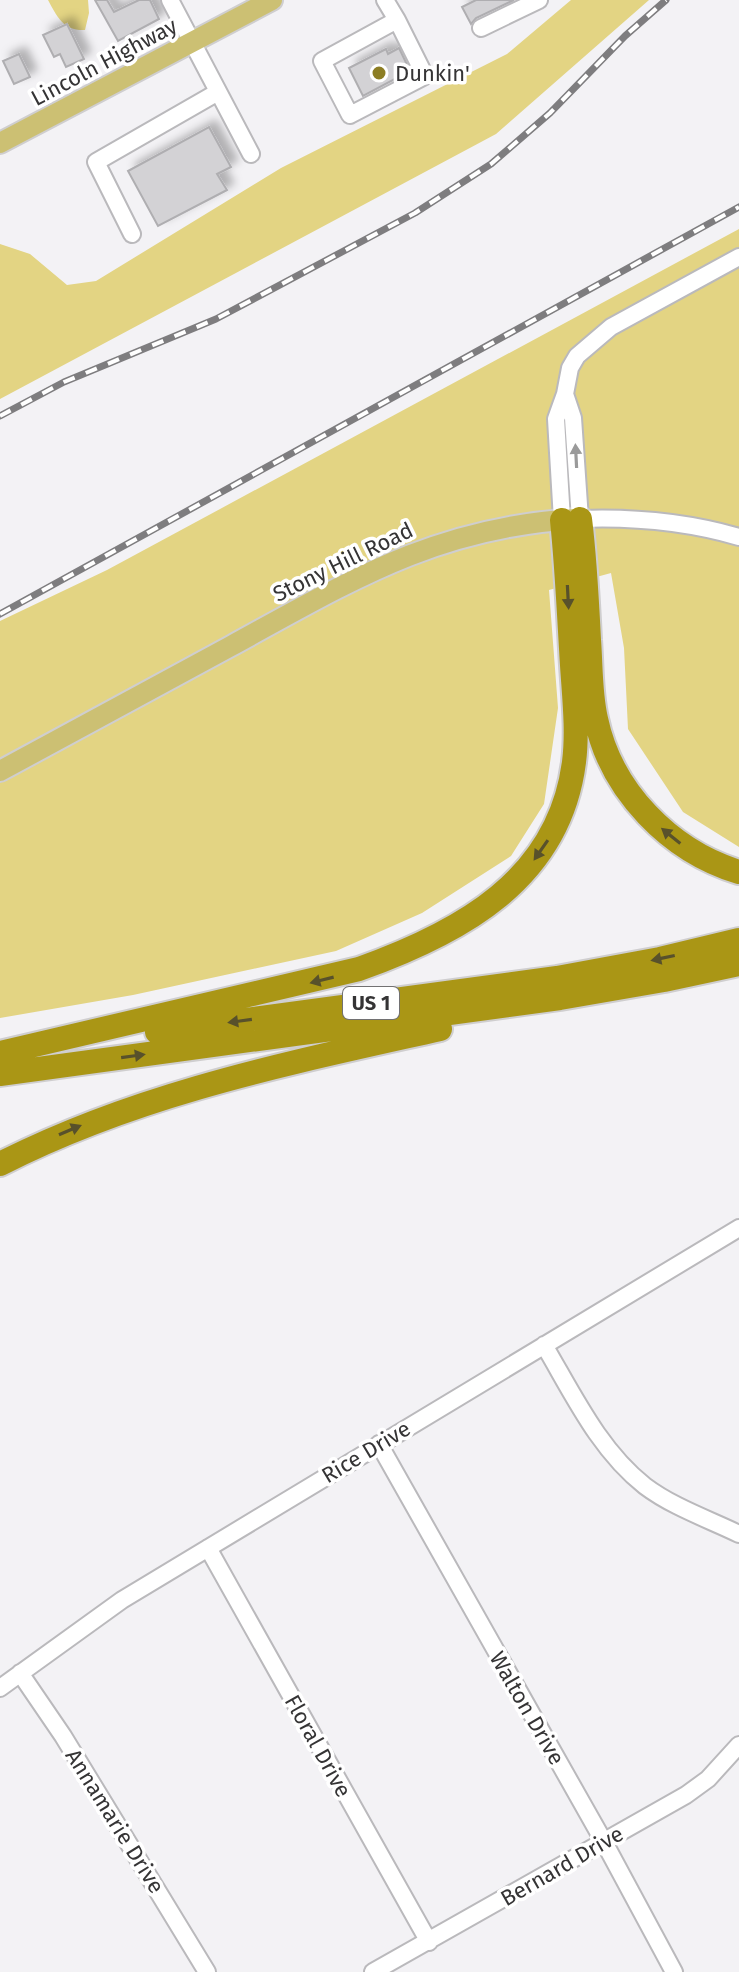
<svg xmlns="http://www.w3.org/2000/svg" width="739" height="1972" font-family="'Fira Sans',sans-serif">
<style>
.green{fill:#e3d483}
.building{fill:#d3d2d5;stroke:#afaeb1;stroke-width:2;filter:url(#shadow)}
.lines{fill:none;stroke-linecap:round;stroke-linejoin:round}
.minor-casing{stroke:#bab9bc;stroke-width:20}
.major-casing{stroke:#cfcecf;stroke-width:24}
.highway-casing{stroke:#cfcecf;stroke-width:28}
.minor{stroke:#fff;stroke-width:16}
.major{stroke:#ccc073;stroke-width:20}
.highway{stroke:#aa9615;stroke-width:24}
.rail-casing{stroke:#7e7d7f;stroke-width:7}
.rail{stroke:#fff;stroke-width:4;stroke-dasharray:12;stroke-linecap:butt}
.oneway{fill:#9a9a9a}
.oneway2{fill:#58512b}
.poi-dot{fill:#8c7d23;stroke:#fff;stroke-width:3}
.labels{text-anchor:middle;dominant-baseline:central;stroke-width:7;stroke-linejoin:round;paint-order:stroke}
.shield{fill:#fff;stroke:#727172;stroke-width:2}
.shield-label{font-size:20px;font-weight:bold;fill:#353435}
.street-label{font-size:22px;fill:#353435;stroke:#fff}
.poi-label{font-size:22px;fill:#353435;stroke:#fff;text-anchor:start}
</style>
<defs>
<filter id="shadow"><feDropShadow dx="7" dy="-7" stdDeviation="4" flood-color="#0004"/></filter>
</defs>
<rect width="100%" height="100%" fill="#f3f2f5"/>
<path class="green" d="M48,0H88L89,13L85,30C64,31 57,17 48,0Z
M571,0H649L496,134L0,399V244L30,254L67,285L96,281L281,168L507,54Z
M739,229V847L683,812L628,729L624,648L611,573L549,590L558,708L544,804L511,856L422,913L336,951L133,995L0,1018V621L107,570Z"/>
<path class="building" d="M95,0H107L114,12L139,0H150L159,19L118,41Z
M476,0H514L476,18L471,24L462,7Z
M67,24L84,59L66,67L60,54L54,57L43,35Z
M399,48L410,71L363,96L349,68L386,49L388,54Z
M19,54L30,77L14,84L3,61Z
M209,127L231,167L217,174L227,190L158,226L128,171Z"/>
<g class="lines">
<defs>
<path id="minor" d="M170,0L251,154
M385,0L397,20L322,61L350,115L425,76L397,20
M481,28L539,0
M132,234L96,162L218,92
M565,394L573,418L580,519C634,517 687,522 739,537
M562,520L556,419L565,394L570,368L577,356L611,327L739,257
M544,1345C573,1394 599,1450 645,1486C673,1507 708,1519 739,1534
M379,1444L604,1842L674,1972
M208,1548L429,1942
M20,1673L63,1736L207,1972
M0,1688L122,1600L739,1228
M373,1972L686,1795L708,1779L739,1745"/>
<path id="major" d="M0,143L272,0
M0,771C77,729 154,687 231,646C350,581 436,527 576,519"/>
<path id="highway" d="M580,519C585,559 587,600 589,640C591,666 590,693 596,719C611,791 670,851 739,872
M157,1032L557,978L660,959L739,940
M0,1053L359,969C460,933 559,880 574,762C578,731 574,697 572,665C569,617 567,568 562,520
M0,1074L560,998L664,980L739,964
M0,1164C139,1093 289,1063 440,1029"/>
</defs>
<use href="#minor" class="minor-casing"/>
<use href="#major" class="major-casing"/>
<use href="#highway" class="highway-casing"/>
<use href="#minor" class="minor"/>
<use href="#major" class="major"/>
<use href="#highway" class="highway"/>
<defs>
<path id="rail" d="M0,416L64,382L216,319L415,213L491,164L550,113L625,36L666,0
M0,614L739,207"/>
</defs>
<use href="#rail" class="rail-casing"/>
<use href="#rail" class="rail"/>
</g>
<defs><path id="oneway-solid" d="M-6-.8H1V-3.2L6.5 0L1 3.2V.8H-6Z" transform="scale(2)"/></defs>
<use class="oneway" href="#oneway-solid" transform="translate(576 456) rotate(-93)"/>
<g class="oneway2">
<use href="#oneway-solid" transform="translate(568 597) rotate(87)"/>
<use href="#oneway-solid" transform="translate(671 836) rotate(-141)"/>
<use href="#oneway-solid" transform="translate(541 850) rotate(125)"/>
<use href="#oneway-solid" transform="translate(663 958) rotate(168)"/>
<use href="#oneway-solid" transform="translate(322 980) rotate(166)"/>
<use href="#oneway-solid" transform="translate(240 1021) rotate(172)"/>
<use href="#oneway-solid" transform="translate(133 1056) rotate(-8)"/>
<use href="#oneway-solid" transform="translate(70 1130) rotate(-23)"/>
</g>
<circle class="poi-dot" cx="379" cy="73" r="8"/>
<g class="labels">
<rect class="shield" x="343" y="987" width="56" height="32" rx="6"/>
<g class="shield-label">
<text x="371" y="1003">US 1</text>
</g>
<g class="street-label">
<text transform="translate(104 62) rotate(-28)">Lincoln Highway</text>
<text transform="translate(343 562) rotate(-26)">Stony Hill Road</text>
<text transform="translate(366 1452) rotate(-31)">Rice Drive</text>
<text transform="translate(527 1708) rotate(60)">Walton Drive</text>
<text transform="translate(318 1746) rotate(61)">Floral Drive</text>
<text transform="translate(115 1821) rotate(58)">Annamarie Drive</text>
<text transform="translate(562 1866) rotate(-30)">Bernard Drive</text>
</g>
<g class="poi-label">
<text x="395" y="73">Dunkin'</text>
</g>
</g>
</svg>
